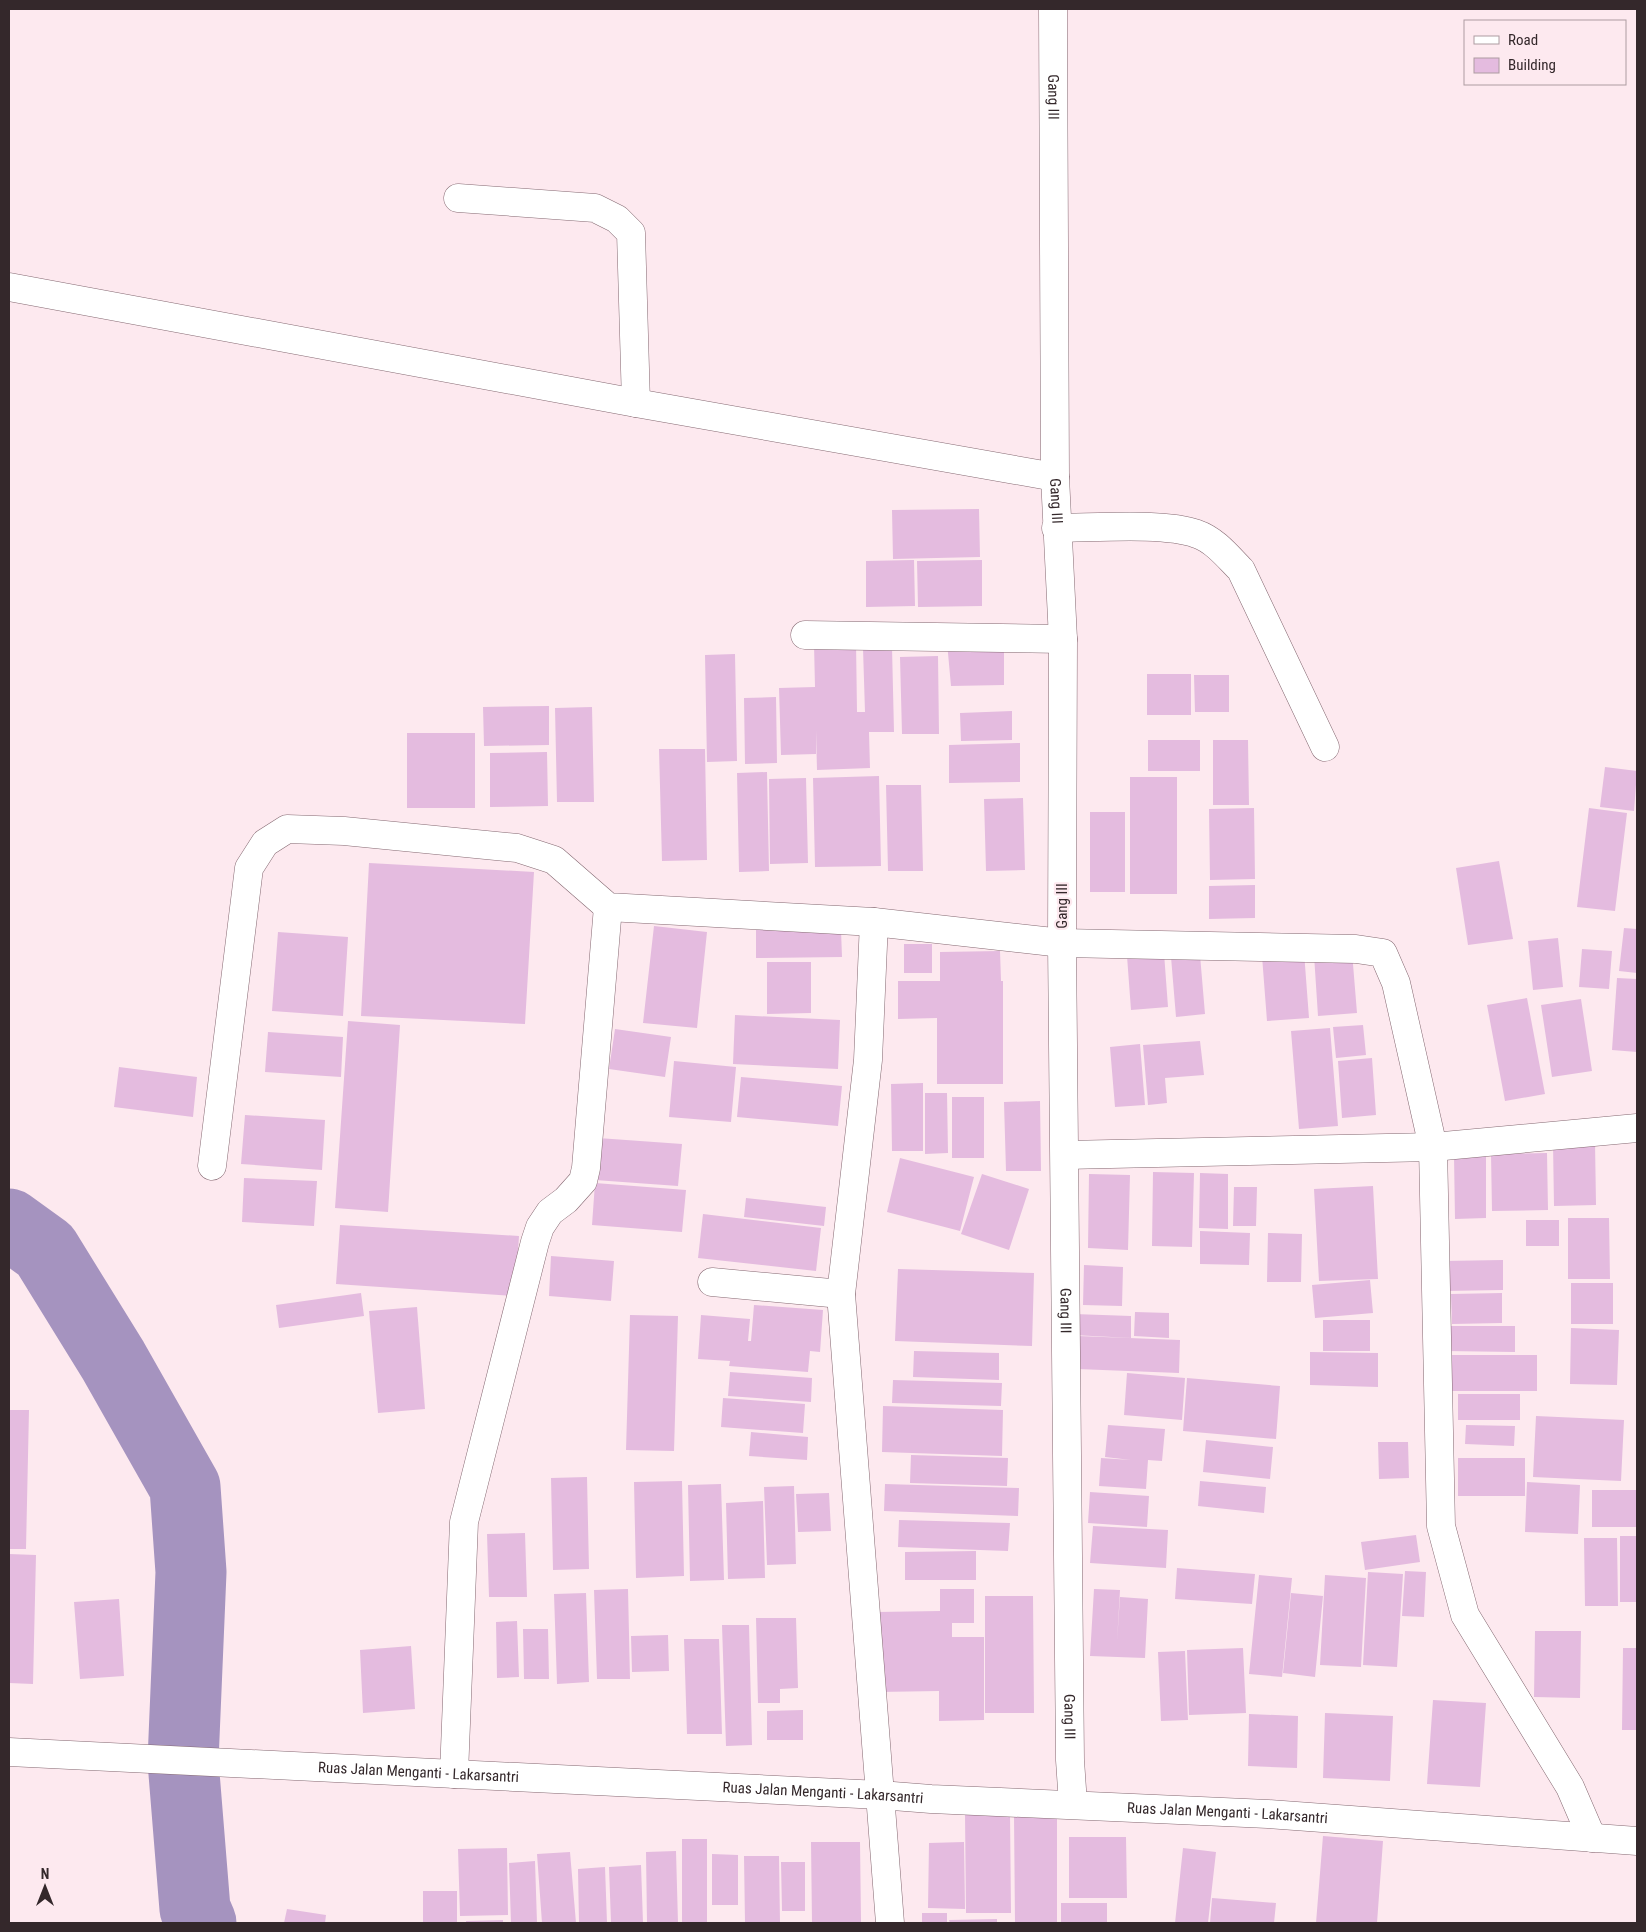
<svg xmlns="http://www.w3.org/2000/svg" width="1646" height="1932" font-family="'Roboto Condensed',sans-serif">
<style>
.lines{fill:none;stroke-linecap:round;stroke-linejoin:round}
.river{stroke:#a593bf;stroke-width:71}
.building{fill:#e4bbdf}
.minor-casing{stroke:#856972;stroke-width:29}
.secondary-casing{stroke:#856972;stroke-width:29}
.minor{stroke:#fff;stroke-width:28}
.secondary{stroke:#fff;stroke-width:28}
.labels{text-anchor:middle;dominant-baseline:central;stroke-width:4.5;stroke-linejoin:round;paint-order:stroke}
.street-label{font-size:15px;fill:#34282b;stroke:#fde9ef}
</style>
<rect width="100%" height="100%" fill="#fde9ef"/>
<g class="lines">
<path class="river" d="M9,1224L45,1250L113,1360L185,1487L191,1572L183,1761L195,1909L201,1923"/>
</g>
<path class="building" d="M979,509L980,557L893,559L892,510Z
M914,560L915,606L866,607V561Z
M982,560V606L918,607L917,561Z
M856,642L857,712H865L863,648L892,647L894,732H869L870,768L817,770L816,730V754L781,755L779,688L815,687L814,644Z
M947,642H1004V685L951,686Z
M735,654L737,761L707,762L705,655Z
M938,656L939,734H902L900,657Z
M1147,674H1191V715H1147Z
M1194,675H1229V712H1195Z
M776,697L777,763L745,764L744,698Z
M549,706V745L484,746L483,707Z
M592,707L594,802H557L555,708Z
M1012,711V740L961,741L960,713Z
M407,733H475V808H407Z
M1148,740H1200V771H1148Z
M1213,740H1248L1249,805H1213Z
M1020,743V782L949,783V745Z
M659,749H705L707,860L662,861Z
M547,752L548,806L490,807V753Z
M1605,767L1637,771L1634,811L1600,807Z
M767,772L769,871L739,872L737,773Z
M879,776L881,866L815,867L813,778Z
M1130,777H1177V894H1130Z
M806,778L808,863L770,864L769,779Z
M886,785H921L923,871H888Z
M1023,798L1025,870L986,871L984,799Z
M1254,808L1255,879L1210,880L1209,809Z
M1589,808L1627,813L1615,911L1577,907Z
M1090,812H1125V892H1090Z
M1499,861L1513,939L1468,945L1456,868Z
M369,863L534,872L525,1024L361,1016Z
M1255,885V918L1209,919V886Z
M654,926L707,932L697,1028L643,1023Z
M1624,928L1637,929V973L1619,971Z
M756,930H841L842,957L756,958Z
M278,932L348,937L343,1016L272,1011Z
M1558,938L1563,987L1533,990L1528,941Z
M904,944H932V973H904Z
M1582,949L1612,951L1609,989L1579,987Z
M1000,951L1001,981H1003V1084H937V1018L898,1019V981H940V952Z
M1304,952L1309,1018L1267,1021L1262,956Z
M1352,952L1357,1013L1318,1016L1314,955Z
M1164,953L1168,1007L1131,1010L1127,956Z
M1200,955L1205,1014L1176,1017L1171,957Z
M767,962H811V1013L767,1014Z
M1617,978L1637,979V1052L1612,1050Z
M1527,998L1545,1094L1505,1101L1487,1005Z
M1581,999L1592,1071L1552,1077L1541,1005Z
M735,1015L840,1020L838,1069L733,1064Z
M348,1021L400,1025L388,1212L335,1208Z
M1363,1025L1366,1055L1336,1058L1333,1027Z
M1330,1028L1338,1126L1299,1129L1291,1031Z
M615,1029L671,1037L665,1077L609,1069Z
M268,1032L343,1037L341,1077L265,1072Z
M1200,1041L1204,1075L1165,1078L1167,1103L1148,1105L1143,1045Z
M1140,1044L1145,1105L1115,1107L1110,1047Z
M1372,1058L1376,1115L1342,1118L1338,1061Z
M674,1061L736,1067L731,1122L669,1117Z
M119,1067L197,1077L193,1117L114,1107Z
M741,1077L842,1086L838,1126L737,1117Z
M923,1083V1151H892L891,1084Z
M925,1093H947L948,1153L925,1154Z
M952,1097H984V1158H952Z
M1040,1101L1041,1171H1006L1004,1102Z
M245,1115L325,1120L322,1170L241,1164Z
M598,1138L682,1144L678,1186L595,1180Z
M1595,1142L1596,1205L1554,1206L1553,1143Z
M1547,1153L1548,1210L1492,1211L1491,1154Z
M1486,1155V1218L1455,1219L1454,1156Z
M900,1158L974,1177L960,1231L887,1212Z
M1153,1172L1194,1173L1192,1247L1152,1246Z
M1200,1173L1228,1174V1229L1199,1228Z
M982,1174L1029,1189L1009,1250L961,1234Z
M1089,1174L1130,1175L1128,1250L1088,1248Z
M244,1178L317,1181L314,1226L242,1222Z
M595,1183L686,1190L682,1232L592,1225Z
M1373,1186L1378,1279L1319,1281L1314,1189Z
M1234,1187H1257L1256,1226H1233Z
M746,1198L826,1207L824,1226L744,1217Z
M703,1214L821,1228L816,1271L698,1258Z
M1568,1218H1609L1610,1279H1568Z
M1526,1220H1559V1246H1526Z
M340,1225L519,1236L515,1296L336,1284Z
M1200,1231L1250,1233L1249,1265L1200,1264Z
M1268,1233L1302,1234L1301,1282H1267Z
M551,1256L614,1261L611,1301L549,1296Z
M1503,1260V1290L1444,1291L1443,1261Z
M1084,1265L1123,1267L1122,1306L1083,1305Z
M898,1269L1034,1273L1032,1346L895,1341Z
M1370,1280L1373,1313L1315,1318L1312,1285Z
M1571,1283H1613V1324H1571Z
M361,1293L364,1316L279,1328L276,1305Z
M1502,1293V1323L1452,1324L1451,1294Z
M754,1305L823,1310L820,1352L810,1351L808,1372L729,1366L730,1361L698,1359L701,1315L750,1319L748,1341H751Z
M417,1307L425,1409L378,1413L369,1311Z
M1135,1312L1169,1313V1338L1134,1336Z
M1074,1314L1131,1316V1338L1073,1335Z
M630,1315L678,1316L674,1451L626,1450Z
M1323,1320H1370V1351H1323Z
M1445,1326H1515V1352L1445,1351Z
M1571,1328L1619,1330L1617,1385L1570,1384Z
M1078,1336L1180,1340L1179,1373L1077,1369Z
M914,1351L999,1353V1380L913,1377Z
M1310,1352L1378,1353V1387L1310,1385Z
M1452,1355H1537V1391H1452Z
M730,1372L812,1378L811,1402L728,1396Z
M1127,1373L1185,1378L1182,1420L1124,1415Z
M1187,1378L1280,1386L1276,1439L1183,1431Z
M893,1380L1002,1383L1001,1406L892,1403Z
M1458,1394H1520V1420H1458Z
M723,1398L805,1404L803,1433L721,1427Z
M883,1406L1003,1410L1002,1456L882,1452Z
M9,1410H29L26,1549H9Z
M1536,1416L1624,1420L1621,1481L1533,1477Z
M1108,1425L1165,1429L1162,1461L1148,1460L1146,1489L1099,1486L1101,1458L1131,1460L1105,1457Z
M1466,1425L1515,1426L1514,1446L1465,1444Z
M751,1432L808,1437L807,1460L749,1456Z
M1206,1440L1273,1447L1270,1479L1203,1472Z
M1378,1442H1408L1409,1478L1379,1479Z
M911,1455L1008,1458L1007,1486L910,1483Z
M1458,1458H1525V1496H1458Z
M587,1477L589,1569L553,1570L551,1478Z
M682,1481L684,1576L636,1578L634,1482Z
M1200,1481L1266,1487L1264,1513L1198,1506Z
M1527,1482L1580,1485L1578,1534L1525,1532Z
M721,1484L724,1580L690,1581L688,1485Z
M885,1484L1019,1488L1018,1516L884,1511Z
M794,1486L796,1564L767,1565L764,1487Z
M1592,1490H1637V1527H1592Z
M1090,1492L1149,1496L1147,1527L1088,1523Z
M829,1493L831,1531L798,1532L796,1494Z
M763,1501L765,1578L728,1579L726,1503Z
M899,1520L1010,1523L1008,1551L898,1547Z
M1093,1526L1168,1530L1166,1568L1090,1563Z
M525,1533L527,1597H489L487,1534Z
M1416,1535L1420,1562L1365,1570L1361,1542Z
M1620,1536H1637V1602H1620Z
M1584,1538H1617L1618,1606H1585Z
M976,1551V1580H905V1552Z
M9,1554L36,1555L33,1684L9,1683Z
M1177,1568L1255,1574L1252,1604L1175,1599Z
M1405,1571L1426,1572L1424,1617L1402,1616Z
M1368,1572L1403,1574L1397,1667L1363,1665Z
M1259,1575L1292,1578L1282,1677L1249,1674Z
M1325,1575L1366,1578L1361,1667L1320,1665Z
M628,1589L630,1679H597L594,1590Z
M940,1589H974V1623H952V1637H984V1720L939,1721V1691L878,1692L877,1612L940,1611Z
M1094,1589L1120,1590L1117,1642L1120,1597L1148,1599L1145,1658L1090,1656Z
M586,1593L589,1682L557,1684L554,1594Z
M1291,1593L1323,1596L1315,1677L1283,1673Z
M985,1596H1033L1034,1713H985Z
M119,1599L124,1676L80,1679L74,1602Z
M756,1618H796L798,1688L780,1689V1703H758Z
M517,1621L519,1677L497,1678L496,1622Z
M722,1625H749L752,1745L726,1746Z
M523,1629H548L549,1679H524Z
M1535,1631H1581L1580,1698L1534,1697Z
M668,1635L669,1671L632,1672L631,1636Z
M684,1639H719L722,1734H687Z
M411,1646L415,1709L363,1713L360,1650Z
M1243,1648L1246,1713L1189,1715L1187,1650Z
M1623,1648H1637V1730H1622Z
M1185,1651L1188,1720L1161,1721L1158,1652Z
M1433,1700L1486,1703L1480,1787L1427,1784Z
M803,1710V1740H767V1711Z
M1325,1713L1393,1716L1390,1781L1323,1778Z
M1249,1714L1298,1716L1297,1768L1248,1766Z
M965,1814H1010L1011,1913H966Z
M1014,1816H1057V1923H1015Z
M1323,1836L1383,1841L1377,1923H1316Z
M1069,1837H1126L1127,1898H1069Z
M682,1839H707V1923H682Z
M811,1842H860L861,1923H812Z
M964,1842L965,1909L928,1908L929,1843Z
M507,1848L508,1915L460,1916L458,1849Z
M1183,1848L1216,1852L1208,1923H1175Z
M676,1851L678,1923H647L646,1852Z
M570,1852L576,1923H542L537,1854Z
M712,1854L738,1855V1905H712Z
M744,1856H779L780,1923H745Z
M535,1861L537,1923H511L509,1863Z
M781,1862H805V1911H782Z
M641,1865L643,1923H611L609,1867Z
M605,1867L607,1923H579L578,1869Z
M423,1891H457V1923H423Z
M1212,1898L1276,1903L1274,1923H1210Z
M1061,1903H1107V1923H1061Z
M287,1909L326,1915L325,1923H284Z
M922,1913H947V1923H922Z
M997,1919V1923H950L949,1920Z
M503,1920V1923H466V1921Z"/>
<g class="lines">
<defs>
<g id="minor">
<path id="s1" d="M1053,9L1055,477L1063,639L1062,943L1070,1760L1073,1804"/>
<path d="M458,198L595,208L617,219L631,233L636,403"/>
<path d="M9,287L636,403L1055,477"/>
<path d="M1056,528C1094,528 1164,522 1197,534C1215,540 1229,558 1241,570L1325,747"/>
<path d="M805,635L1063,639"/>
<path d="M874,922L868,1060L841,1294L890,1923"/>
<path d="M1065,1155L1433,1147L1637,1128"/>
<path d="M212,1166L249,868L265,843L287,829L344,831L517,848L554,860L608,907L874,922L1062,943L1356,949L1383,953L1396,983L1433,1147L1441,1526L1465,1615L1570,1787L1592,1838"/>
<path d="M712,1282L841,1294"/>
<path d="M454,1774L464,1522L535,1242L540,1227L550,1212L566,1200L583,1181L586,1168L608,907"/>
</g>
<g id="secondary">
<path id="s2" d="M9,1752L880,1795L931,1799L1268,1814L1637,1841"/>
</g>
</defs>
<use href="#minor" class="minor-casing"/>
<use href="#secondary" class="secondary-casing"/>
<use href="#minor" class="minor"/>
<use href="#secondary" class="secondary"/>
</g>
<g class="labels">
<g class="street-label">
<text stroke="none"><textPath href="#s1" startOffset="88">Gang III</textPath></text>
<text stroke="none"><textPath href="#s1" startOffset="492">Gang III</textPath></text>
<text transform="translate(1062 906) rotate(-90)">Gang III</text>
<text stroke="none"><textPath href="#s1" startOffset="1302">Gang III</textPath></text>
<text stroke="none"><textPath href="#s1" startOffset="1708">Gang III</textPath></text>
<text stroke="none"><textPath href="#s2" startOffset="410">Ruas Jalan Menganti - Lakarsantri</textPath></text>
<text stroke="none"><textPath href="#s2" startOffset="815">Ruas Jalan Menganti - Lakarsantri</textPath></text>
<text stroke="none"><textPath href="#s2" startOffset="1220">Ruas Jalan Menganti - Lakarsantri</textPath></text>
</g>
</g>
<rect width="1646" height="1932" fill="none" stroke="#34282b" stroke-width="20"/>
<rect x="1464" y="20" width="162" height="65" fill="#fde9ef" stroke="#ad9ca1"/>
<rect x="1474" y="36" width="25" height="8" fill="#ffffff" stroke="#ad9ca1"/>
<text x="1508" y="45" font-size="15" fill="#34282b">Road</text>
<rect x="1474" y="58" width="25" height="15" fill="#e4bbdf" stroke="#ad9ca1"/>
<text x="1508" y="70" font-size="15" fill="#34282b">Building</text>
<g transform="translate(45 1887)" stroke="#fde9ef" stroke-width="4" paint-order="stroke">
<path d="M0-4L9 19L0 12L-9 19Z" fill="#34282b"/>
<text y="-8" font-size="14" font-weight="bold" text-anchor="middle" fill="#34282b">N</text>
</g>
</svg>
